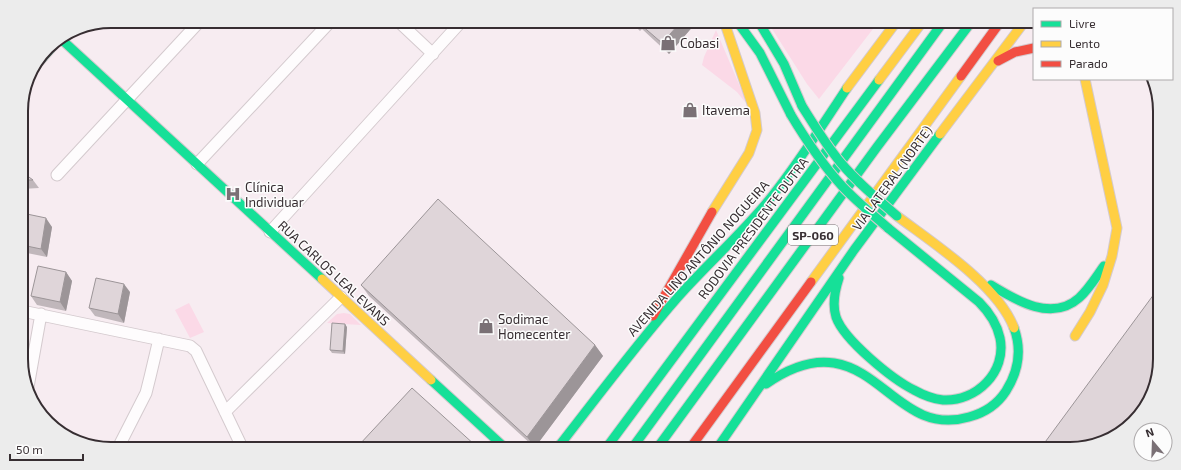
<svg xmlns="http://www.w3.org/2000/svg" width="1181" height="470" font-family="'Exo 2',sans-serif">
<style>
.green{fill:#fbd9e7}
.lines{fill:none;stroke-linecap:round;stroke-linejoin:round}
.street-casing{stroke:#d4cace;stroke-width:13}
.fast-casing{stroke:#d4cace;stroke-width:11}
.slow-casing{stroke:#d4cace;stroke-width:11}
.jam-casing{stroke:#d4cace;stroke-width:11}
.street{stroke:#fefcfd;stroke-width:11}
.fast{stroke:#16e098;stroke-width:9}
.slow{stroke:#ffcf43;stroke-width:9}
.jam{stroke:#f24e42;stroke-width:9}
.fast-bridge-casing{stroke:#d4cace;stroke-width:11;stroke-linecap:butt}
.fast-bridge{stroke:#16e098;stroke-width:9}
.wall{fill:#c0b7bb}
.shaded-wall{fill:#9c9598}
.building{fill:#dfd5d9;stroke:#9c9598}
.labels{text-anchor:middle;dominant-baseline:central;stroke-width:3;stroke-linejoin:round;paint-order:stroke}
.shield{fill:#fcfcfc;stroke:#726c6f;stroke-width:1}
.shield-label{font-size:12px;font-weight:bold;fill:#372e32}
.poi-label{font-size:13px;fill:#372e32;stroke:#fcfcfc;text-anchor:start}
.street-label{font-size:13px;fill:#372e32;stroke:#fcfcfc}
.rim{fill:none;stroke:#372e32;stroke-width:2}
</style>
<rect width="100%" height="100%" fill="#f7ecf1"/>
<path class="green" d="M769,24L876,25L819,99L807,84Z
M716,30L744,96L745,102L737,92L702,65L704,57Z
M189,303L204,332L190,338L175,310Z
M344,313L350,314L361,325L327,323L337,314Z"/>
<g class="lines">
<defs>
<path id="street" d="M399,22L433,54
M197,164L330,22
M57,175L200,21
M270,232L460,23
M22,311L190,346L196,351L241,445
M28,387L41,314
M225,412L341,297
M120,444L146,393L150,377L159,339"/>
<path id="fast" d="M739,24L760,53L791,115
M760,24L784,64L802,106
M30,72L60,38L322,279
M839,278C835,290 832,304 836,317C844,340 892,379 914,390C923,395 933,399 943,400C976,402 1007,372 1000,338C997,324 989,312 979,302L888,228
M991,285C1017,301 1052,322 1079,298C1089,289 1096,277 1104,266
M431,380L503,446
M766,384C786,370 809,359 834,363C885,371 908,435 969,417C984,413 997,405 1006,391C1018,372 1022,350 1014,328
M559,446C598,396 636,345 678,297C709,262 744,232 773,195C800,161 823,124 847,88
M607,447L879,80
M633,447L941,25
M658,447L877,147L969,25
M718,447L854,250L940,134"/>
<path id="slow" d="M879,80L920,25
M847,88L894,25
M940,134L1022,25
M712,212L749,153L757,130L755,113L725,24
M897,216C933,243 998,285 1014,328
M322,279L431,380
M811,282L961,76
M1075,336L1090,312L1103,285L1112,256L1117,228L1085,79"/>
<path id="jam" d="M998,61L1015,52L1034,48
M961,76L998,25
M653,316L712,212
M691,447L811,282"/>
</defs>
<use href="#street" class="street-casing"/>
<use href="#fast" class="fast-casing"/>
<use href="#slow" class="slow-casing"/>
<use href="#jam" class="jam-casing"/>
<use href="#street" class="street"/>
<use href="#fast" class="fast"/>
<use href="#slow" class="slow"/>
<use href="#jam" class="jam"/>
<defs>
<path id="fast-bridge" d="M802,106C814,125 826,145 841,163C857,182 877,199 897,216
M791,115C806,140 822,164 842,186C856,201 872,214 888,228"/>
</defs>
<use href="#fast-bridge" class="fast-bridge-casing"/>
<use href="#fast-bridge" class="fast-bridge"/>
</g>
<path class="wall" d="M633,24H695L669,54L642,29L640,31Z
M22,172L33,180L39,188L22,189Z
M22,213L52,227L47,257L22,252Z
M66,272L72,281L66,311L37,305L31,296Z
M361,285L595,345L603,356L536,446H533L369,296Z
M130,292L124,323L95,316L89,308Z
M347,327L345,354L332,353L330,350Z"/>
<path class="shaded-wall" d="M679,24H695L669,54L662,43Z
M46,218L52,227L47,257L41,249Z
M66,272L72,281L66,311L60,302Z
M124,284L130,292L124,323L118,314Z
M345,324L347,327L345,354L343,351Z
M595,345L603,356L536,446H534L527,437Z"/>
<path class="building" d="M640,24H679L662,43Z
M22,172L33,180H22Z
M438,199L595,345L527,437L361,285Z
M22,213L46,218L41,249L22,245Z
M38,266L66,272L60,302L31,296Z
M96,278L124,284L118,314L89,308Z
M1157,290L1155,388L1125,431L1076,449H1040Z
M332,323L345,324L343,351L330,350Z
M412,388L476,446L359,445Z"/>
<defs>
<symbol id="shop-bare" viewBox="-9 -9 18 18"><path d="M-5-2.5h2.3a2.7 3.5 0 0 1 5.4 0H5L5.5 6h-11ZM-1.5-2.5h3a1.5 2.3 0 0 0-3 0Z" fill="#7a7075" stroke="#fcfcfc" stroke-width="2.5" paint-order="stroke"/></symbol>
<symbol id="hospital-bare" viewBox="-9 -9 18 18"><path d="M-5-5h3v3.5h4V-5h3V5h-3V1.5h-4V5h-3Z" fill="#7a7075" stroke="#fcfcfc" stroke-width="2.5" paint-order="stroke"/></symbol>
</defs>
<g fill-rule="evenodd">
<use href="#shop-bare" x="657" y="32" width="22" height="22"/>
<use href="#shop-bare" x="679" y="99" width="22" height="22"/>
<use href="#hospital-bare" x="222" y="183" width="22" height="22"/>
<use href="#shop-bare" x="475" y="315" width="22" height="22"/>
</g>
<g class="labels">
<rect class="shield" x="788" y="225" width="50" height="20" rx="3"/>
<g class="shield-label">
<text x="813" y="235">SP-060</text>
</g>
<g class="poi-label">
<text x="680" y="43">Cobasi</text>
<text x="702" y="110">Itavema</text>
<text x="245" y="187">Clínica<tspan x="245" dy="15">Individuar</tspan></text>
<text x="498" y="319">Sodimac<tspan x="498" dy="15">Homecenter</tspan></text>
</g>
<g class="street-label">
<text transform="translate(892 178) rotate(-54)">VIA LATERAL (NORTE)</text>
<text transform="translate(753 228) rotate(-53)">RODOVIA PRESIDENTE DUTRA</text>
<text transform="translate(698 258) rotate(-48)">AVENIDA LINO ANTÔNIO NOGUEIRA</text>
<text transform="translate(334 273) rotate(43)">RUA CARLOS LEAL EVANS</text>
</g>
</g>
<path d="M0 0H1181V470H0ZM111 28H1070A83 83 0 0 1 1153 111V359A83 83 0 0 1 1070 442H111A83 83 0 0 1 28 359V111A83 83 0 0 1 111 28Z" fill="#ececec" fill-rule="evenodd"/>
<path class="rim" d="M111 28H1070A83 83 0 0 1 1153 111V359A83 83 0 0 1 1070 442H111A83 83 0 0 1 28 359V111A83 83 0 0 1 111 28Z"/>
<rect x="1033" y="8" width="140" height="72" fill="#fcfcfc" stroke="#adaaab"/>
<rect x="1041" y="21" width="20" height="6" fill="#16e098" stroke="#adaaab"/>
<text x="1069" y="28" font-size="12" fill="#372e32">Livre</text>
<rect x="1041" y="41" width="20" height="6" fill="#ffcf43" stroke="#adaaab"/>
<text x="1069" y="48" font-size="12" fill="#372e32">Lento</text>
<rect x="1041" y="61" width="20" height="6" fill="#f24e42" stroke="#adaaab"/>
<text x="1069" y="68" font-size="12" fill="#372e32">Parado</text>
<g transform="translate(1153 442) rotate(341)"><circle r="19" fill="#fcfcfc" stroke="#adaaab"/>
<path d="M0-3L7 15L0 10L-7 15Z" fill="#7a7075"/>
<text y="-6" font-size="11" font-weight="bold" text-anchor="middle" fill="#372e32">N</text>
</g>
<path d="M10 454v6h73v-6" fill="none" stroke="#372e32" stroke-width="2"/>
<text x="16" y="454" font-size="12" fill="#372e32" stroke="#fcfcfc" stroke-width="3" paint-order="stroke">50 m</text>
</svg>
